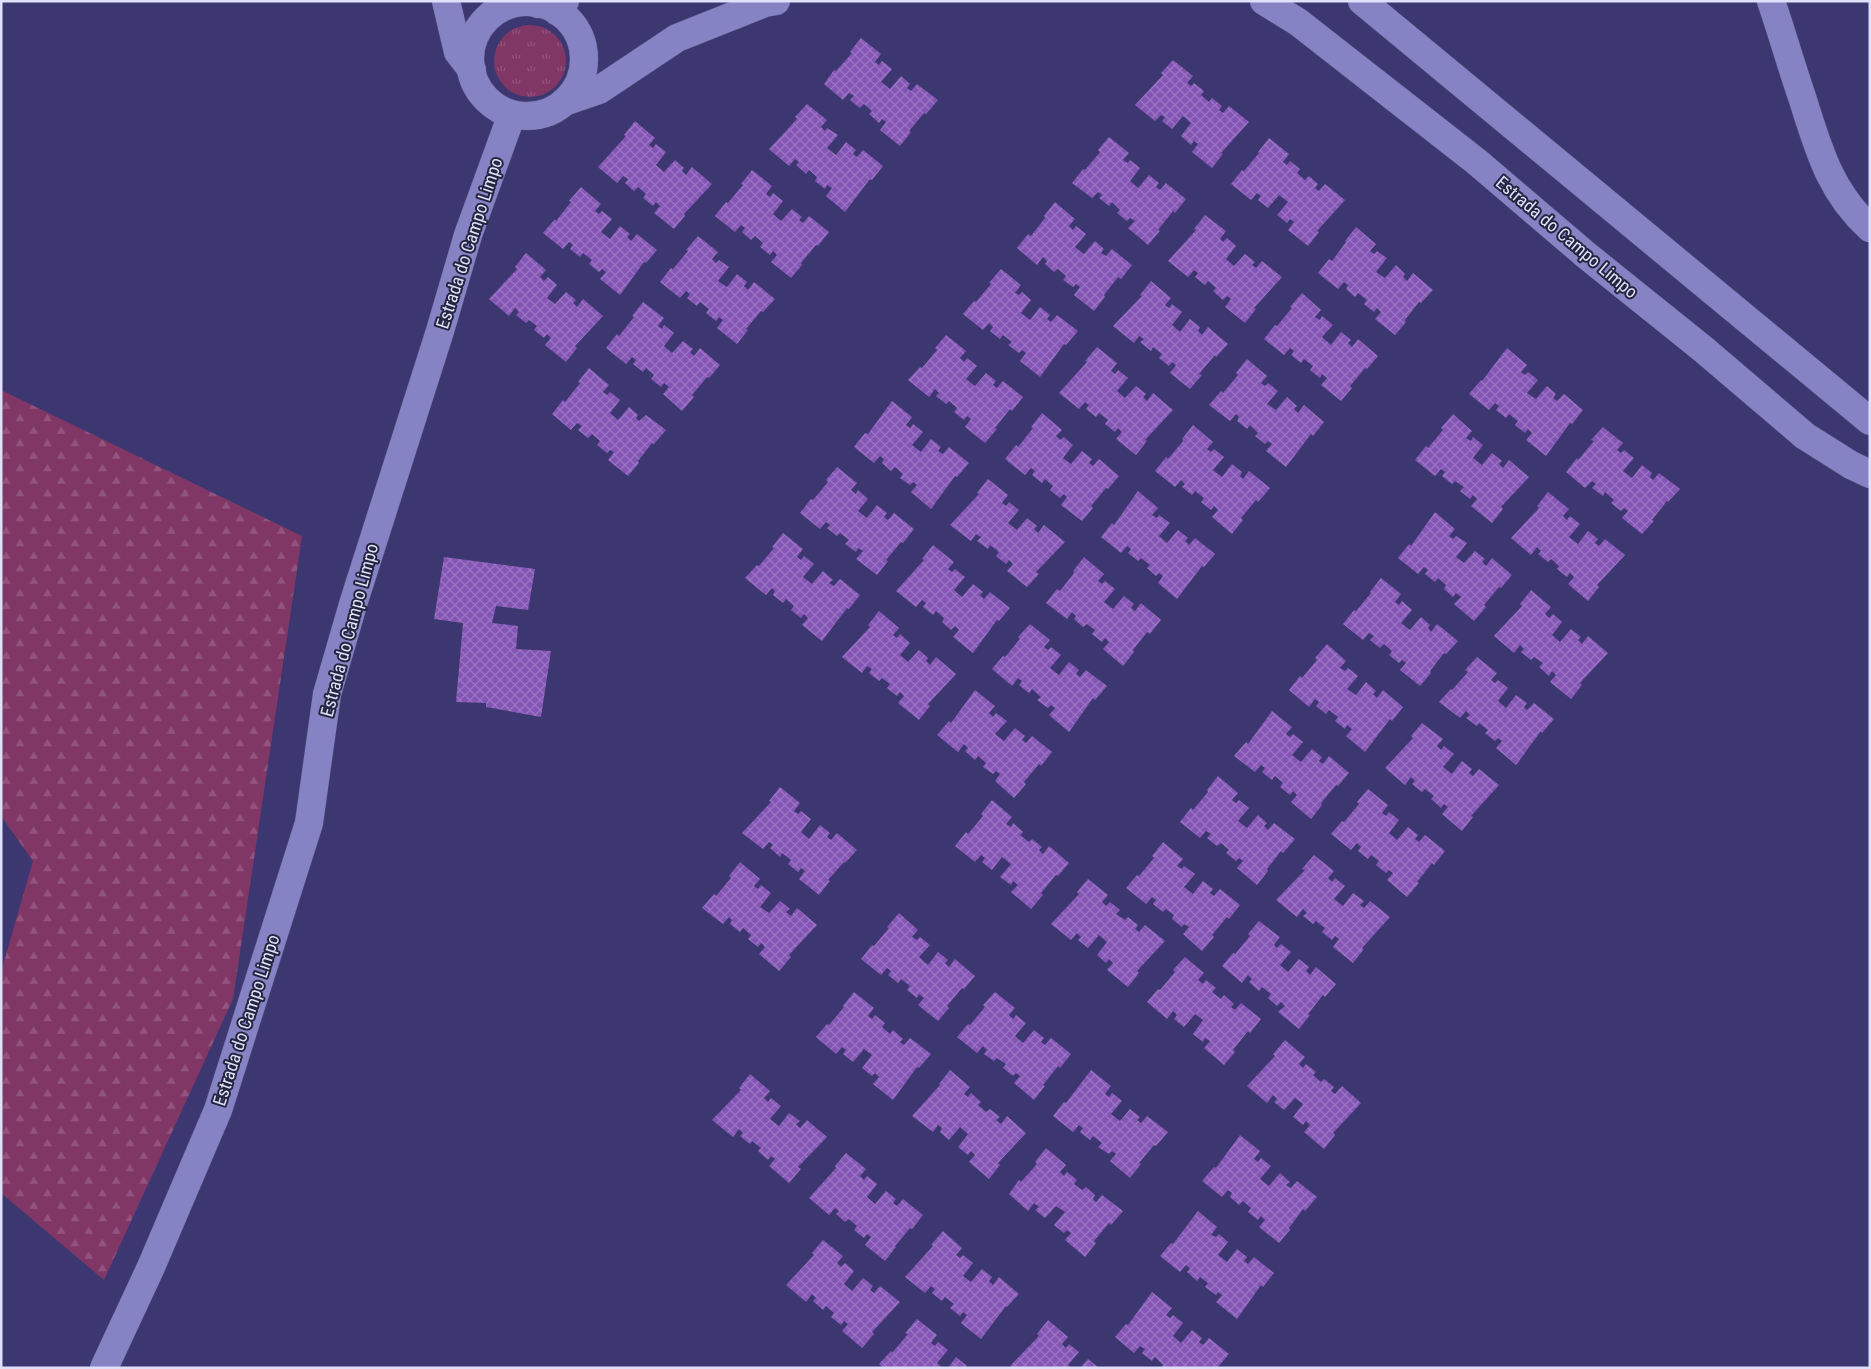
<svg xmlns="http://www.w3.org/2000/svg" width="1871" height="1369" font-family="'Roboto Condensed',sans-serif">
<style>
.grass{fill:url(#grass-tufts)}
.forest{fill:url(#forest-firs)}
.building{fill:url(#building-cross-hatch)}
.lines{fill:none;stroke-linecap:round;stroke-linejoin:round}
.minor-casing{stroke:#554f80;stroke-width:29}
.tertiary-casing{stroke:#554f80;stroke-width:29}
.minor{stroke:#8583c4;stroke-width:28}
.tertiary{stroke:#8583c4;stroke-width:28}
.labels{text-anchor:middle;dominant-baseline:central;stroke-width:4;stroke-linejoin:round;paint-order:stroke}
.street-label{font-size:18px;fill:#dfe0fc;stroke:#25243e}
</style>
<defs>
<pattern id="grass-tufts" width="24" height="20" patternUnits="userSpaceOnUse" patternTransform="scale(1.25)"><rect width="24" height="20" fill="#813765"/><path d="M3 7l-1-3M5 7V3M7 7l1-3M15 17l-1-3M17 17v-4M19 17l1-3" fill="none" stroke="#92547c"/></pattern>
<pattern id="forest-firs" width="22" height="20" patternUnits="userSpaceOnUse" patternTransform="scale(1.25)"><rect width="22" height="20" fill="#813765"/><path d="M5 1l3.5 6h-7zM16 11l3.5 6h-7z" fill="#92547c"/></pattern>
<pattern id="building-cross-hatch" width="8" height="8" patternUnits="userSpaceOnUse" patternTransform="scale(1.25)"><rect width="8" height="8" fill="#8455b4"/><path d="M0 0l8 8M0 8l8-8" fill="none" stroke="#9b75c3"/></pattern>
</defs>
<rect width="100%" height="100%" fill="#3c3771"/>
<path class="grass" d="M494 61a36 36 0 1 1 72 0a36 36 0 1 1-72 0Z"/>
<path class="forest" d="M1,390L302,536L233,999L104,1280L1,1193V972L33,861L1,816Z"/>
<path class="building" d="M861,38L881,54L875,62L879,65L882,61L892,69L881,82L890,89L901,76L910,84L907,88L911,91L917,84L938,100L926,114L924,113L909,131L911,132L900,146L880,130L886,122L882,119L879,123L869,114L872,111L864,104L860,108L850,100L854,96L849,93L843,100L824,84L834,70L836,71L852,53L850,52Z
M1173,60L1193,76L1187,83L1191,86L1194,83L1204,91L1201,95L1209,102L1212,98L1222,106L1219,110L1223,113L1229,106L1249,122L1221,153L1223,154L1212,168L1192,152L1198,144L1194,141L1191,145L1181,136L1191,123L1183,116L1172,129L1162,121L1165,117L1161,115L1155,121L1135,105L1163,75L1161,73Z
M807,104L827,120L821,127L825,131L827,128L838,135L827,148L836,155L846,142L856,150L853,154L857,157L863,150L883,166L872,180L870,179L845,212L826,196L832,188L827,185L825,189L815,181L817,177L809,170L806,174L796,165L799,162L795,159L789,166L769,149L797,119L795,117Z
M635,121L655,138L649,145L653,148L656,144L666,152L656,165L664,172L675,160L684,168L682,171L686,175L692,167L712,184L684,214L685,216L674,229L654,213L660,206L656,202L653,206L643,198L646,194L638,187L634,191L625,183L628,179L623,176L617,183L598,167L626,136L624,135Z
M1109,137L1129,153L1123,160L1128,163L1130,160L1140,168L1130,181L1138,188L1149,175L1159,183L1156,187L1160,190L1166,183L1186,199L1175,213L1173,211L1158,230L1160,231L1148,245L1128,228L1135,221L1130,218L1127,221L1117,213L1120,210L1112,202L1109,206L1099,198L1102,195L1098,192L1092,198L1072,183L1083,169L1085,170L1100,152L1098,150Z
M1269,138L1289,154L1283,162L1287,165L1290,161L1300,169L1297,173L1305,180L1309,176L1318,184L1315,188L1319,191L1325,184L1345,200L1317,231L1319,232L1308,246L1288,230L1294,222L1290,219L1287,223L1277,215L1288,202L1279,195L1268,208L1258,200L1261,196L1257,193L1251,200L1231,184L1242,170L1244,171L1259,153L1258,152Z
M752,170L772,186L766,194L770,197L773,193L783,201L773,214L781,221L792,209L802,217L799,220L803,223L809,216L829,232L818,246L816,245L801,263L802,265L791,278L771,262L777,255L773,251L770,255L760,247L763,243L755,236L751,240L742,232L745,228L741,225L735,232L715,216L726,202L728,203L743,185L741,184Z
M581,187L601,204L595,211L599,214L602,211L612,219L601,232L610,239L620,226L630,234L627,237L631,241L637,234L657,250L646,263L644,262L620,295L600,279L606,272L602,269L599,272L589,264L592,260L583,253L580,257L570,249L573,245L569,242L563,249L543,233L555,219L556,221L571,202L569,201Z
M1055,202L1075,219L1069,226L1073,230L1076,226L1086,234L1075,247L1084,254L1095,241L1104,249L1101,253L1106,256L1112,249L1132,265L1121,279L1118,277L1104,295L1105,297L1094,311L1074,295L1080,287L1076,284L1073,287L1063,280L1066,276L1058,269L1054,272L1045,264L1047,261L1043,257L1037,265L1017,248L1028,234L1031,236L1045,218L1044,216Z
M1205,215L1226,231L1220,239L1223,242L1227,238L1236,246L1226,259L1234,266L1245,254L1255,262L1252,265L1256,268L1262,261L1282,277L1254,308L1256,309L1245,323L1225,307L1231,299L1227,296L1223,300L1213,291L1216,288L1208,281L1205,285L1195,277L1198,273L1194,270L1188,277L1168,261L1196,230L1194,229Z
M1356,227L1376,244L1370,251L1374,254L1377,251L1387,258L1376,272L1385,278L1396,265L1405,274L1403,277L1407,281L1413,273L1433,290L1421,303L1419,302L1405,320L1406,322L1395,335L1375,319L1381,312L1377,308L1374,312L1364,304L1367,300L1358,293L1355,297L1346,289L1348,285L1344,282L1338,289L1318,273L1329,259L1332,261L1346,242L1345,241Z
M698,236L718,252L712,259L716,263L719,260L729,267L718,281L727,287L737,274L747,282L744,286L748,290L754,282L775,299L763,312L761,311L746,329L748,330L737,344L717,328L723,320L719,317L716,321L706,313L709,309L700,302L697,306L687,298L690,294L686,291L680,298L660,282L671,268L673,269L688,251L686,250Z
M526,253L546,270L540,277L544,281L548,277L557,285L547,298L555,304L566,292L576,300L573,303L577,307L583,299L603,316L575,346L577,348L566,362L545,345L551,338L547,334L544,338L534,330L537,326L529,320L526,323L516,315L519,312L515,308L509,316L489,299L517,269L515,267Z
M1001,269L1021,285L1015,293L1019,295L1022,292L1031,300L1021,313L1030,320L1040,307L1050,315L1047,319L1051,322L1057,315L1078,331L1066,345L1064,344L1040,377L1020,361L1026,353L1022,350L1019,353L1008,345L1012,342L1003,335L1000,339L990,331L993,327L989,323L983,330L963,314L974,301L976,302L991,284L989,283Z
M1151,281L1171,298L1165,305L1169,308L1172,304L1182,312L1172,325L1180,332L1190,319L1200,327L1198,331L1202,335L1208,327L1228,344L1216,357L1215,355L1199,374L1202,375L1190,389L1170,373L1176,365L1172,362L1169,366L1159,358L1162,354L1153,347L1151,351L1140,342L1144,339L1139,336L1134,343L1113,326L1142,296L1140,295Z
M1302,293L1321,310L1315,317L1320,320L1322,316L1333,325L1322,337L1331,345L1341,332L1351,340L1348,343L1352,347L1358,339L1378,356L1367,369L1365,368L1350,386L1352,388L1341,401L1321,385L1327,378L1322,374L1320,378L1310,370L1313,366L1304,359L1301,363L1291,355L1294,351L1290,348L1284,355L1264,339L1275,325L1277,326L1292,308L1290,307Z
M643,302L664,318L658,326L662,329L664,325L674,333L664,346L672,353L683,341L693,349L690,352L694,356L700,348L720,365L709,378L707,377L692,395L694,397L682,411L663,394L669,387L664,383L661,387L651,379L654,375L646,368L643,372L633,364L636,360L632,357L626,364L606,348L617,334L619,336L634,317L632,316Z
M946,335L966,351L960,358L964,362L967,358L977,366L966,379L975,386L986,373L996,381L993,385L997,388L1003,381L1023,397L1012,411L1010,409L995,428L997,429L985,443L965,427L971,419L967,416L964,420L954,412L957,408L949,401L946,404L936,396L939,393L935,389L929,397L908,380L920,367L922,368L937,350L935,348Z
M1097,347L1117,363L1111,371L1115,374L1118,370L1128,378L1117,391L1125,398L1136,386L1146,394L1143,397L1147,401L1153,393L1173,410L1145,440L1147,441L1136,455L1116,439L1122,432L1118,428L1115,432L1105,424L1108,420L1099,413L1096,417L1086,409L1089,405L1085,402L1079,409L1059,393L1087,362L1085,361Z
M1507,348L1527,365L1521,372L1525,375L1528,372L1538,380L1527,393L1536,399L1547,386L1556,394L1553,398L1557,401L1564,394L1583,410L1572,424L1570,423L1546,456L1526,440L1532,433L1528,429L1525,433L1515,425L1518,421L1509,414L1506,418L1496,410L1499,406L1495,403L1489,410L1469,394L1481,380L1482,381Z
M1247,359L1267,376L1261,383L1265,386L1268,383L1278,391L1267,404L1276,410L1287,397L1297,406L1294,409L1298,413L1304,405L1324,422L1313,436L1311,434L1286,467L1266,451L1272,444L1268,441L1265,444L1255,436L1258,433L1250,425L1247,429L1237,421L1239,417L1236,414L1230,421L1209,405L1221,391L1223,393L1238,375L1236,373Z
M589,368L609,385L603,392L607,395L610,392L620,400L610,413L618,420L629,407L638,415L636,418L639,421L646,415L666,430L654,444L652,443L638,461L639,463L628,476L608,460L614,452L610,450L607,453L597,445L600,441L592,434L588,438L578,430L582,426L577,423L571,430L552,414L563,400L565,402L580,383L578,382Z
M892,401L912,417L906,425L910,428L913,424L923,432L912,445L921,452L931,439L941,447L938,451L943,454L949,447L969,463L957,477L955,476L931,509L911,492L917,485L913,482L910,485L900,478L903,474L895,467L891,471L882,463L884,459L880,456L874,463L854,447L865,433L868,434Z
M1042,413L1062,430L1056,436L1060,440L1064,437L1073,445L1063,458L1071,464L1082,451L1092,459L1089,463L1093,466L1099,459L1119,476L1108,489L1106,488L1091,506L1093,508L1082,521L1061,505L1067,497L1064,494L1060,498L1050,490L1053,486L1045,479L1042,483L1032,475L1035,471L1031,468L1025,475L1005,459L1016,445L1018,447L1033,428L1031,427Z
M1453,414L1472,431L1466,438L1471,441L1473,437L1483,445L1473,458L1482,465L1492,453L1502,461L1499,464L1503,468L1509,460L1529,477L1501,507L1503,509L1492,523L1471,506L1477,499L1473,495L1470,499L1460,491L1464,487L1455,481L1452,484L1442,476L1445,472L1441,469L1435,476L1415,460L1426,446L1428,448L1443,430L1441,428Z
M1193,425L1213,442L1207,449L1211,452L1214,449L1224,457L1213,470L1222,477L1232,464L1242,472L1240,476L1243,479L1249,471L1270,488L1258,502L1256,500L1241,518L1243,520L1232,534L1212,517L1218,510L1214,506L1211,510L1201,502L1204,498L1195,491L1192,495L1182,487L1185,484L1181,480L1175,487L1155,471L1166,457L1168,459L1183,441L1182,439Z
M1603,427L1623,443L1617,450L1621,453L1624,450L1634,458L1623,471L1632,478L1642,465L1652,473L1650,477L1653,480L1659,473L1680,489L1668,502L1667,501L1652,520L1654,521L1642,534L1622,518L1628,511L1624,508L1621,511L1611,503L1614,500L1605,492L1603,496L1592,488L1596,484L1592,481L1585,488L1566,472L1577,458L1578,460L1594,441L1591,440Z
M837,467L857,483L851,490L856,494L858,490L868,499L858,511L867,518L877,505L887,513L884,517L888,520L894,513L914,529L903,543L901,542L886,560L888,561L877,575L856,559L863,551L858,548L856,552L845,544L849,540L840,533L837,536L827,528L830,525L826,522L820,529L800,513L811,499L813,500L828,482L826,480Z
M988,479L1008,495L1002,503L1006,506L1009,502L1019,510L1008,523L1017,530L1027,518L1037,526L1034,529L1038,533L1044,525L1065,542L1036,572L1039,574L1027,587L1007,571L1013,564L1009,560L1006,564L996,556L999,552L990,545L988,549L977,541L981,537L976,534L971,541L950,525L979,494L977,493Z
M1138,491L1158,508L1152,515L1157,518L1159,515L1170,523L1159,536L1167,543L1178,530L1188,538L1185,541L1189,545L1195,538L1215,554L1204,567L1202,566L1177,599L1158,583L1163,576L1159,573L1156,576L1147,568L1150,565L1141,558L1138,561L1128,553L1131,549L1127,546L1121,553L1101,537L1112,523L1114,525Z
M1548,492L1569,509L1563,516L1567,520L1570,516L1580,524L1569,537L1578,544L1588,531L1598,539L1595,543L1599,546L1605,539L1625,555L1597,585L1599,587L1588,601L1568,584L1574,577L1570,573L1567,577L1557,569L1559,566L1551,559L1548,562L1538,554L1541,551L1537,547L1531,555L1511,538L1539,508L1537,506Z
M1435,512L1455,529L1449,536L1453,539L1456,536L1467,543L1456,557L1464,563L1475,551L1485,559L1482,562L1486,566L1492,558L1512,575L1501,588L1499,587L1484,605L1486,607L1474,621L1454,604L1461,597L1456,593L1453,597L1444,589L1446,585L1438,578L1435,582L1425,574L1428,570L1424,567L1418,574L1398,558L1409,544L1411,546Z
M783,533L803,549L797,557L801,560L804,556L814,564L803,577L812,584L823,571L833,580L829,583L834,586L840,579L860,595L849,609L847,608L822,641L802,625L808,618L804,614L801,618L791,610L794,606L786,599L783,603L773,595L775,591L772,588L766,595L745,578L757,565L759,566L774,548L772,547Z
M933,545L954,562L948,569L952,572L955,569L965,577L954,590L962,597L973,584L983,592L980,595L984,599L990,592L1010,608L999,621L997,620L973,653L953,637L959,630L955,626L951,630L942,622L944,618L936,611L933,615L923,607L926,603L922,600L916,607L896,591L924,560L922,559Z
M444,557L535,569L528,610L496,606L492,623L518,626L516,649L551,651L541,717L486,707V703L456,702L463,623L434,619Z
M1084,557L1104,574L1098,581L1102,584L1105,581L1115,589L1104,602L1113,609L1124,596L1134,604L1131,608L1135,611L1141,603L1161,620L1150,634L1147,632L1133,650L1134,652L1123,666L1103,649L1109,642L1105,638L1102,642L1092,634L1095,630L1087,624L1083,627L1074,619L1076,616L1072,612L1067,619L1046,603L1057,589L1060,591L1074,573L1073,571Z
M1381,578L1401,594L1395,602L1399,605L1402,601L1412,610L1401,623L1410,630L1421,617L1430,625L1428,628L1431,632L1437,624L1458,641L1446,654L1444,653L1430,671L1431,673L1420,686L1400,670L1406,663L1402,660L1399,663L1389,655L1392,651L1384,644L1380,648L1370,640L1374,636L1369,633L1363,640L1343,624L1354,610L1356,611L1371,593L1370,592Z
M1531,590L1551,607L1545,614L1549,618L1553,614L1562,622L1552,635L1560,642L1571,629L1581,637L1578,640L1582,644L1588,636L1608,653L1580,683L1582,685L1571,699L1550,682L1556,675L1552,671L1549,676L1539,667L1543,663L1534,657L1531,660L1521,652L1524,649L1520,645L1514,653L1494,636L1522,606L1520,604Z
M879,611L899,628L893,635L897,638L900,634L910,643L900,655L908,662L919,650L928,658L926,661L930,665L936,657L956,674L928,704L930,706L919,720L898,703L904,696L900,692L897,696L887,688L890,684L882,678L879,681L869,673L872,669L867,666L862,673L842,657L870,627L868,625Z
M1030,624L1050,640L1044,647L1048,650L1051,647L1061,655L1050,668L1059,675L1069,662L1079,670L1076,674L1080,677L1086,670L1107,686L1095,700L1093,698L1069,732L1049,715L1055,708L1051,705L1048,708L1037,700L1041,697L1032,689L1029,693L1019,685L1022,681L1018,678L1012,686L992,669L1003,656L1005,657L1020,639L1018,637Z
M1327,644L1346,661L1340,668L1345,671L1348,668L1358,676L1347,689L1356,695L1366,682L1376,691L1373,694L1377,698L1383,690L1403,707L1392,721L1390,719L1365,752L1346,736L1352,729L1347,725L1345,729L1335,721L1338,717L1329,710L1326,714L1316,706L1319,702L1315,699L1309,707L1289,690L1300,676L1302,678L1317,660L1315,658Z
M1477,657L1497,673L1491,680L1495,683L1498,680L1508,688L1498,701L1506,708L1516,695L1527,703L1524,707L1527,710L1534,703L1554,719L1542,733L1541,731L1516,765L1496,748L1502,741L1498,738L1495,741L1485,733L1488,730L1479,723L1477,726L1466,718L1470,715L1466,711L1460,718L1439,702L1451,689L1452,690L1468,672L1465,670Z
M975,690L995,706L989,713L993,717L996,713L1007,721L995,734L1004,741L1015,728L1025,736L1022,740L1026,743L1032,736L1052,752L1041,766L1039,764L1024,782L1026,784L1014,798L995,781L1000,774L996,771L993,774L983,767L986,763L978,756L975,760L965,751L968,748L964,744L958,752L937,735L949,721L951,723Z
M1272,711L1292,727L1286,734L1290,737L1293,734L1303,742L1292,755L1301,762L1312,749L1322,757L1319,761L1323,764L1329,756L1349,773L1338,786L1336,785L1321,803L1322,805L1311,819L1291,802L1297,795L1293,791L1290,795L1280,787L1283,783L1275,776L1272,780L1262,772L1265,768L1261,765L1255,772L1234,756L1246,742L1248,744Z
M1422,723L1443,739L1437,746L1441,750L1444,746L1454,754L1443,767L1452,774L1462,761L1472,769L1469,773L1473,776L1479,769L1499,785L1471,816L1473,817L1462,831L1442,814L1448,807L1444,804L1441,808L1431,799L1434,796L1425,789L1422,792L1412,784L1415,781L1411,777L1405,785L1385,768L1413,738L1411,736Z
M1218,776L1238,793L1232,800L1236,803L1239,800L1249,808L1238,821L1247,828L1258,815L1267,823L1264,826L1268,830L1274,823L1295,839L1283,853L1281,851L1267,869L1268,871L1257,885L1237,868L1243,861L1239,858L1236,861L1226,853L1229,850L1221,843L1217,846L1207,838L1211,834L1206,831L1200,838L1180,822L1191,808L1193,810L1208,792L1207,790Z
M780,787L800,803L794,811L798,814L801,811L811,819L801,832L809,839L820,825L830,833L827,837L831,840L837,833L857,850L845,863L844,862L828,880L830,881L819,895L799,879L805,871L801,868L798,872L788,864L791,860L782,853L780,857L770,848L773,845L769,842L763,849L742,833L771,802L769,801Z
M1368,789L1388,805L1382,813L1386,816L1389,812L1399,820L1389,833L1397,840L1408,827L1418,835L1415,839L1419,842L1425,835L1445,851L1434,865L1432,863L1417,882L1419,883L1407,897L1387,880L1393,873L1389,870L1386,873L1376,865L1379,861L1371,855L1368,859L1358,851L1361,847L1357,843L1351,850L1331,834L1342,821L1344,822L1359,804L1357,802Z
M992,800L1012,817L1006,824L1011,827L1013,823L1023,832L1020,835L1029,842L1032,839L1042,847L1039,850L1043,854L1049,846L1069,863L1058,876L1056,875L1041,893L1043,895L1031,909L1011,892L1018,885L1013,881L1011,885L1000,877L1011,864L1002,857L992,870L982,862L985,858L981,855L975,862L955,846L966,832L968,834L983,816L981,814Z
M1163,842L1183,859L1177,866L1182,869L1184,866L1195,874L1184,887L1193,894L1203,881L1213,889L1210,893L1214,896L1220,889L1240,905L1229,919L1227,917L1212,935L1214,937L1202,951L1183,934L1189,927L1184,924L1182,927L1172,919L1174,915L1166,909L1163,912L1153,904L1156,900L1152,897L1146,904L1126,888L1137,875L1139,876L1154,858L1152,856Z
M1314,855L1334,871L1328,878L1332,882L1335,878L1345,886L1334,899L1343,906L1353,893L1364,901L1360,905L1364,908L1370,901L1390,917L1362,948L1364,949L1353,963L1333,947L1339,939L1335,936L1332,940L1322,932L1325,928L1316,921L1313,924L1303,916L1307,913L1303,909L1297,917L1276,900L1305,870L1302,869Z
M740,862L760,879L754,886L758,889L761,885L771,893L760,907L769,913L780,901L790,909L786,912L791,916L797,908L817,925L789,955L791,957L779,971L759,954L765,947L761,943L758,947L748,939L751,935L743,928L740,932L730,924L732,920L729,917L723,924L702,908L714,894L716,896L731,878L729,876Z
M1088,879L1108,895L1102,902L1106,906L1110,902L1120,910L1116,914L1125,920L1128,917L1138,925L1135,929L1139,932L1145,925L1165,941L1137,971L1139,973L1128,987L1107,970L1113,963L1109,959L1106,963L1097,955L1107,942L1099,935L1088,948L1078,940L1081,937L1077,933L1071,940L1051,924L1079,894L1077,892Z
M899,913L918,930L912,937L917,940L920,937L930,945L919,957L928,965L938,952L948,960L945,963L949,967L955,959L975,976L964,989L962,988L947,1006L949,1008L938,1021L918,1005L924,998L919,994L917,998L907,990L910,986L901,979L898,983L888,975L891,971L887,968L881,975L861,959L872,945L874,946L889,928L887,927Z
M1259,921L1280,937L1274,945L1277,948L1281,944L1291,952L1280,965L1288,972L1299,959L1309,967L1306,971L1310,975L1316,967L1336,984L1325,997L1323,995L1308,1014L1310,1015L1299,1029L1278,1012L1285,1006L1281,1002L1277,1006L1268,998L1271,994L1262,987L1259,991L1249,982L1252,979L1248,975L1242,983L1222,966L1233,953L1235,954L1250,936L1248,934Z
M1185,957L1204,973L1198,980L1203,984L1206,980L1216,988L1212,992L1221,999L1224,995L1234,1004L1231,1007L1235,1010L1241,1003L1261,1019L1250,1033L1248,1031L1233,1050L1235,1052L1224,1065L1204,1048L1210,1041L1205,1038L1203,1042L1193,1034L1203,1020L1195,1014L1184,1027L1174,1019L1177,1015L1173,1011L1167,1019L1147,1002L1158,989L1160,990L1175,972L1173,970Z
M854,992L874,1008L868,1016L872,1019L875,1015L885,1023L882,1027L890,1034L893,1030L903,1039L900,1042L904,1045L910,1038L931,1054L919,1068L917,1067L893,1100L873,1084L879,1077L875,1073L872,1076L862,1068L872,1055L864,1049L853,1062L843,1054L846,1050L842,1047L836,1054L816,1037L827,1024L829,1025L844,1007L843,1006Z
M995,992L1015,1008L1009,1015L1013,1019L1016,1015L1026,1023L1015,1036L1023,1043L1034,1030L1044,1038L1041,1042L1045,1045L1051,1038L1071,1054L1060,1068L1058,1066L1043,1085L1045,1086L1034,1100L1014,1083L1020,1076L1016,1073L1013,1076L1003,1068L1006,1064L997,1058L994,1061L984,1054L987,1050L983,1046L977,1053L957,1037L968,1024L970,1025L985,1007L983,1005Z
M1285,1040L1305,1057L1299,1064L1303,1068L1306,1064L1316,1072L1313,1075L1321,1082L1324,1079L1334,1087L1331,1091L1335,1094L1342,1086L1361,1103L1333,1133L1335,1135L1324,1149L1304,1132L1310,1125L1306,1121L1303,1125L1293,1117L1303,1104L1295,1098L1284,1110L1274,1102L1277,1099L1273,1095L1267,1103L1247,1086L1275,1056L1273,1054Z
M950,1070L970,1087L964,1094L968,1097L971,1093L981,1102L978,1105L986,1112L990,1109L1000,1117L996,1120L1001,1124L1007,1116L1026,1133L998,1163L1000,1165L989,1179L969,1162L975,1155L971,1151L968,1155L958,1147L968,1134L960,1127L949,1140L940,1132L942,1128L938,1125L933,1132L912,1116L940,1085L939,1084Z
M1091,1070L1111,1086L1105,1094L1109,1097L1112,1093L1122,1101L1111,1114L1120,1121L1130,1109L1140,1117L1137,1120L1141,1123L1147,1116L1168,1132L1156,1146L1154,1145L1139,1163L1141,1164L1130,1178L1110,1161L1116,1154L1112,1151L1109,1154L1098,1147L1102,1143L1093,1136L1090,1140L1080,1132L1083,1128L1079,1125L1073,1132L1053,1116L1064,1102L1066,1103Z
M750,1074L770,1091L764,1098L768,1102L771,1098L781,1106L770,1119L779,1126L789,1113L800,1121L796,1124L800,1128L807,1120L827,1137L798,1167L801,1169L789,1183L769,1166L775,1159L771,1156L768,1160L758,1151L761,1148L752,1141L750,1144L740,1136L743,1133L739,1129L733,1137L712,1120L741,1090L739,1088Z
M1240,1135L1260,1151L1254,1159L1258,1162L1261,1158L1271,1166L1260,1179L1269,1186L1280,1173L1290,1182L1286,1185L1291,1188L1297,1181L1317,1197L1305,1211L1303,1209L1289,1228L1290,1230L1279,1243L1259,1227L1265,1220L1261,1216L1258,1220L1248,1212L1251,1208L1243,1201L1239,1205L1230,1197L1232,1193L1228,1190L1222,1197L1202,1181L1214,1167L1216,1168Z
M1046,1148L1066,1165L1060,1172L1064,1176L1067,1172L1077,1180L1074,1184L1082,1190L1086,1187L1095,1195L1093,1199L1096,1202L1102,1195L1123,1211L1111,1225L1109,1223L1094,1241L1096,1243L1085,1257L1065,1240L1071,1233L1067,1230L1064,1233L1054,1225L1065,1212L1056,1206L1045,1218L1035,1210L1039,1207L1034,1203L1028,1211L1009,1194L1019,1180L1021,1182L1037,1164L1035,1162Z
M846,1153L866,1169L860,1176L864,1180L867,1176L877,1184L867,1197L875,1204L886,1191L896,1199L893,1203L897,1206L903,1199L923,1215L912,1229L910,1228L895,1246L896,1247L885,1261L865,1245L871,1237L867,1234L864,1238L854,1230L857,1226L849,1219L845,1222L836,1214L839,1211L835,1208L829,1215L809,1198L836,1168L835,1166Z
M1198,1211L1217,1227L1211,1235L1216,1237L1219,1234L1228,1242L1218,1255L1227,1262L1237,1249L1247,1257L1244,1261L1248,1264L1254,1257L1274,1273L1263,1287L1261,1285L1237,1319L1216,1302L1222,1295L1218,1292L1216,1295L1205,1287L1208,1283L1200,1277L1197,1281L1187,1272L1190,1269L1186,1265L1180,1272L1160,1256L1171,1243L1173,1244Z
M943,1231L962,1248L956,1255L960,1258L963,1255L973,1263L963,1276L971,1282L982,1269L992,1277L989,1281L993,1285L999,1277L1019,1294L1007,1307L1006,1306L981,1339L961,1323L967,1315L963,1312L960,1316L950,1308L954,1304L945,1297L942,1301L932,1293L935,1289L931,1286L925,1293L905,1277L933,1246L931,1245Z
M823,1240L843,1256L837,1263L841,1267L845,1263L854,1271L844,1284L852,1291L863,1278L873,1286L870,1290L874,1293L880,1286L900,1302L872,1332L874,1334L862,1348L842,1331L848,1324L844,1321L841,1325L831,1317L834,1313L826,1306L823,1310L813,1301L816,1298L812,1294L806,1302L786,1285L814,1255L812,1253Z
M1152,1292L1172,1308L1166,1315L1170,1318L1173,1315L1183,1323L1173,1336L1181,1343L1192,1330L1202,1338L1199,1342L1203,1345L1209,1338L1229,1354L1217,1368H1161L1163,1365L1155,1357L1152,1361L1142,1353L1145,1349L1140,1346L1134,1353L1115,1337L1126,1324L1128,1325Z
M917,1319L937,1335L931,1343L935,1346L938,1342L948,1350L937,1363L943,1368H883L879,1364L891,1351L892,1353L908,1334L905,1333Z
M1048,1320L1068,1337L1062,1344L1066,1348L1069,1344L1079,1352L1068,1365L1072,1368H1012L1010,1366L1039,1336L1037,1334Z
M956,1357L967,1366L965,1368H948Z
M1088,1359L1099,1368H1080Z"/>
<g class="lines">
<defs>
<path id="minor" d="M446,1L458,52L472,70
M536,1L538,4
M1362,1L1870,421
M1771,1C1782,33 1791,65 1802,97C1818,147 1829,191 1870,228
M558,12L565,1"/>
<path id="tertiary" d="M1264,1L1298,22L1477,162L1586,255L1703,349L1805,436L1851,465L1870,474
M470 59a57 57 0 1 1 114 0a57 57 0 1 1-114 0Z
M564,102L599,90L677,38L765,3L776,1
M104,1368L151,1267L218,1110L309,823L327,694L354,601L440,331L468,235L512,114"/>
</defs>
<use href="#minor" class="minor-casing"/>
<use href="#tertiary" class="tertiary-casing"/>
<use href="#minor" class="minor"/>
<use href="#tertiary" class="tertiary"/>
</g>
<g class="labels">
<g class="street-label">
<text transform="translate(1567 237) rotate(40)">Estrada do Campo Limpo</text>
<text transform="translate(469 243) rotate(-72)">Estrada do Campo Limpo</text>
<text transform="translate(349 630) rotate(-75)">Estrada do Campo Limpo</text>
<text transform="translate(246 1020) rotate(-72)">Estrada do Campo Limpo</text>
</g>
</g>
<rect width="1871" height="1369" fill="none" stroke="#dfe0fc" stroke-width="5"/>
</svg>
